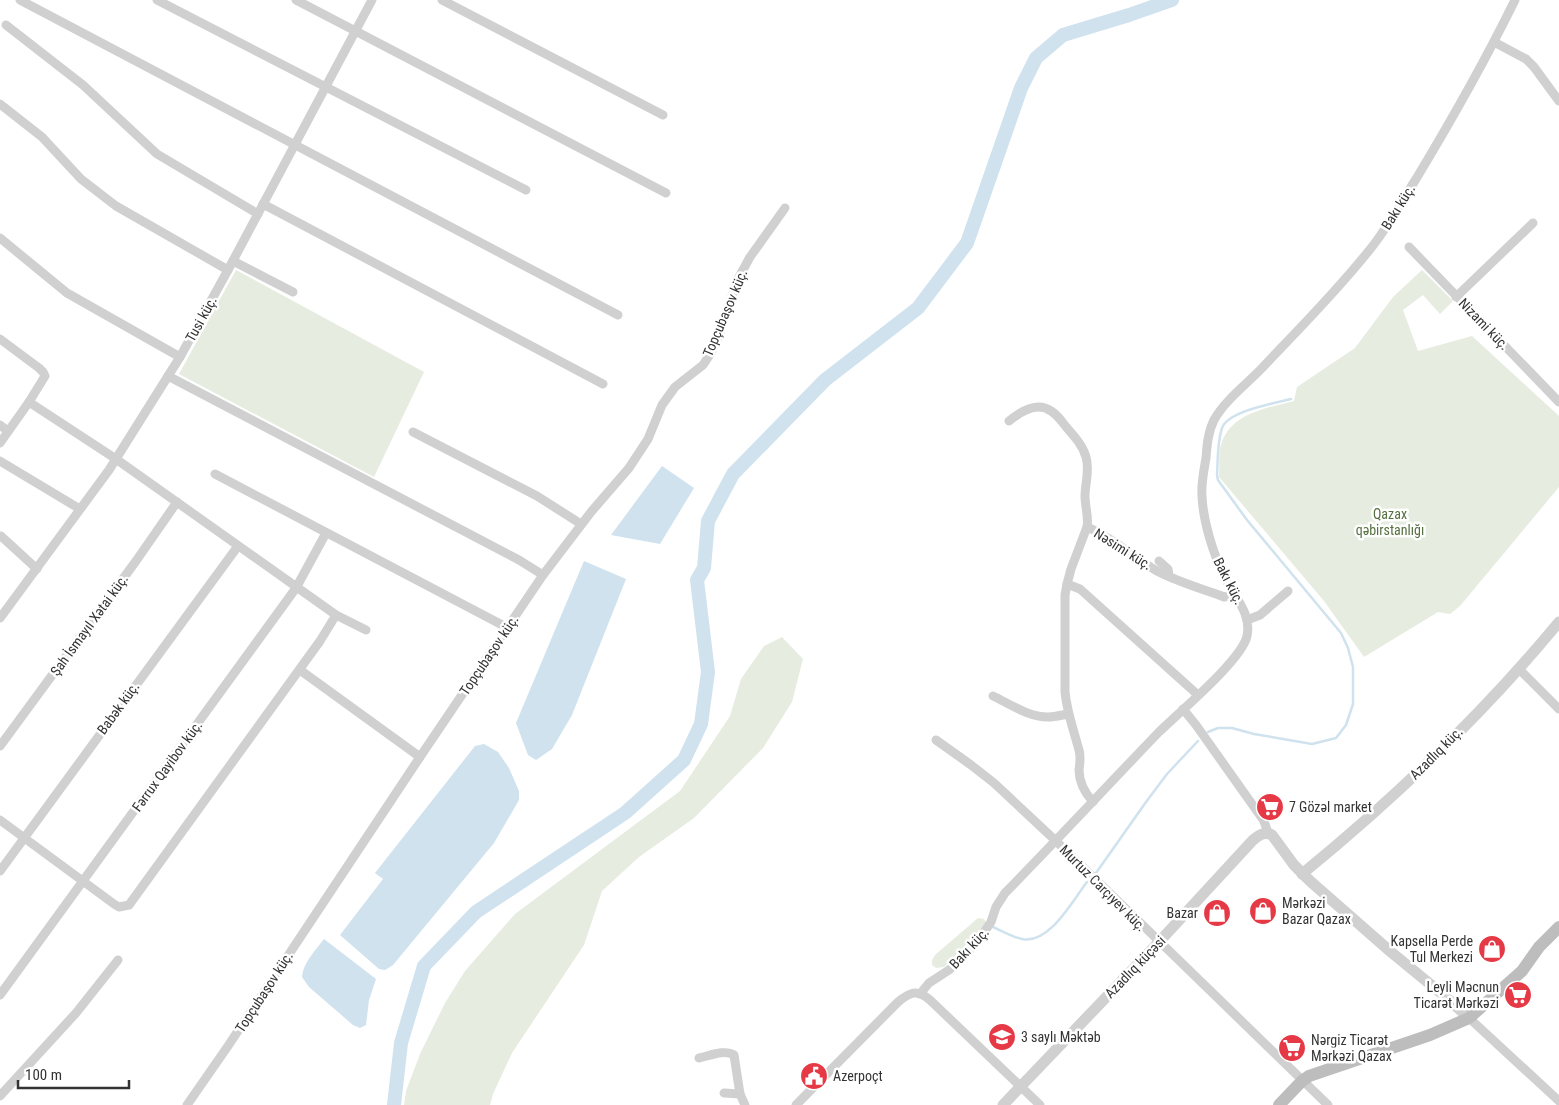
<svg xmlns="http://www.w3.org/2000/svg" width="1559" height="1105" viewBox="0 0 1559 1105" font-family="'Roboto Condensed',sans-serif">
<rect width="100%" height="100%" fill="#fff"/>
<g fill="#e6ecdf">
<polygon points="236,270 424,372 374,477 179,374"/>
<path d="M1422,270L1453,301L1440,314L1423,295L1403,310L1418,351L1472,336L1559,416V487L1460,606L1450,614L1438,612L1364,657L1324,601L1219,477C1220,468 1218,450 1222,442C1232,413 1268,408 1294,401L1297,387L1355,348L1393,297Z"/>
<polygon points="782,637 803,659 792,702 763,748 694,818 639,857 602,891 584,945 512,1053 493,1094 490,1105 404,1105 406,1091 420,1054 445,1003 465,971 515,914 680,791 730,716 741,679 764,646"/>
<polygon points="978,918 984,919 986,922 985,926 944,967 936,968 932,965 932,960 935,955"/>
</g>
<g fill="#cfe2ee">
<polygon points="662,466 694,488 660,544 611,535"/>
<polygon points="584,561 626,579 572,715 552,749 536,760 528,755 516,723"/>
<polygon points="484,744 498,752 509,768 519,791 519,800 494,843 393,965 385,970 379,969 340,935 383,879 375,873 475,746"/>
<path d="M324,939L376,979L369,1000L366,1025L360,1028L353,1025L309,987L302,977C303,963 315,951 324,939Z"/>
</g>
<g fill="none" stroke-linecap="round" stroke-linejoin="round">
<g stroke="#cfe2ee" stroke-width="2.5">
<path d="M1208,732L1218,728H1232L1254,734L1312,744L1336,738L1346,725L1353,704V667L1348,648L1341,633L1247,520L1218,480L1217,475C1218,460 1217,443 1222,428C1228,411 1275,403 1291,399"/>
<polyline points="1096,873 1146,802 1167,774 1198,741"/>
<path d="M993,927C1002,931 1012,937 1022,939C1049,945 1073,900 1087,882"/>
</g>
<polyline stroke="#cfe2ee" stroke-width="14" points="394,1105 401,1043 424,966 476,912 625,813 684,760 701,724 708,672 697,580 704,568 708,521 733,474 825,380 918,308 967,243 1021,88 1036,58 1063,35 1129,15 1172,0"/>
<g stroke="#d0d0d0" stroke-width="9">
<polyline points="20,0 618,315"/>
<polyline points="157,0 526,190"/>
<polyline points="296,0 666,193"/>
<polyline points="442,0 663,115"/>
<polyline points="6,25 83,85 157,154 258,214"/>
<polyline points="1494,42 1526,59 1534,67 1559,101"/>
<polyline points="0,104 42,137 81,179 116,206 228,270"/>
<polyline points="263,204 603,384"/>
<polyline points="0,238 67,293 180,357"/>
<polyline points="1409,247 1559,402"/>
<polyline points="233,261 293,292"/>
<polyline points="1456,297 1533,223"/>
<polyline points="0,339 39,368 43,372 45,376 29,402 0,443"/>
<polyline points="168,376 519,560 543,575"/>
<polyline points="29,402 116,459 336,615 366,630"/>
<path d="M1009,421C1020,412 1037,401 1051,411C1058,415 1062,422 1067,428C1075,437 1083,446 1086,457C1090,470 1085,484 1085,496C1085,507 1089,517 1087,527"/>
<polyline points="0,425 8,431"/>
<polyline points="413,432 537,496 581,524"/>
<polyline points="0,461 80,509"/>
<polyline points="215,474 508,628"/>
<polyline points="1,536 37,569"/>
<polyline points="1159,561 1168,569 1169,576"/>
<path d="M1067,584L1065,595V692C1067,713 1074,731 1079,750C1081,757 1080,763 1079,770C1079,782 1085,793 1093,802"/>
<polyline points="0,618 109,470 180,357 228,270 372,0"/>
<polyline points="1247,620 1260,615 1288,591"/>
<polyline points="1519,669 1559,709"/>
<polyline points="300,670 420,757"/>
<path d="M1198,695L1080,589L1067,584L1071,569L1087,527C1113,538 1133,557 1157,571C1176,581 1199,588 1219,595L1224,597L1235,595"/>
<path d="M993,696C1010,704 1028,717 1048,717C1055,717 1062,715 1068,714"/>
<polyline points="1183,709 1196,725 1264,821 1268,833"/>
<polyline points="936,740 971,765 994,783 1056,841 1328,1105"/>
<polyline points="0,746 136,561 177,502"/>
<polyline points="0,820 114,904 119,907 129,905 320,641 336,615"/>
<polyline points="0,871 238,546"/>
<path d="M920,994L929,983L949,970L976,944L991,922L996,907L1005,893C1057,840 1107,786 1158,733C1178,713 1242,660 1247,636C1252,612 1233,596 1224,576C1213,553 1203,521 1202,496C1201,483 1204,470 1206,458C1207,445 1208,432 1214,420C1225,400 1247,384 1263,367C1298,330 1335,293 1367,253C1386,231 1400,204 1416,179C1451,121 1485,61 1515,0"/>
<polyline points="0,995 296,588 326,533"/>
<polyline points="1469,1018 1559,1101"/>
<path d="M699,1058C709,1056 725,1049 734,1055L740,1094L745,1105"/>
<polyline points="724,1093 740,1094"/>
<polyline points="0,1096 76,1013 118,960"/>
<polyline points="187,1105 228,1046 420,757 543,575 591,512 629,468 648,439 662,405 675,387 703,365 711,353 719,335 738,279 750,257 785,208"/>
<path d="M796,1105L898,1002C910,992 917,989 930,1000L1040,1105"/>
</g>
<g stroke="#d0d0d0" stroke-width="11">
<path d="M1302,874C1395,798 1483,714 1559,622"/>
<path d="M1003,1105L1159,942L1253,840C1259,835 1265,831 1272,835L1294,865L1310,881L1391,952L1447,998L1469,1018"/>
</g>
<polyline stroke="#bdbdbd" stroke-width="12" points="1279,1105 1302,1081 1309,1076 1430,1035 1469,1018 1522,971 1539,947 1559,927"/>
</g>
<defs>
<g id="supermarket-disc" transform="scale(1.4375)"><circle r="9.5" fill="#e63946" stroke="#fff"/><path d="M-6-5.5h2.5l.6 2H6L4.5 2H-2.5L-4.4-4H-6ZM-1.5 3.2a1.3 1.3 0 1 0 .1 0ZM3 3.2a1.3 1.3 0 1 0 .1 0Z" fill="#fff"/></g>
<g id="shop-disc" transform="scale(1.4375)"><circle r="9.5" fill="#e63946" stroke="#fff"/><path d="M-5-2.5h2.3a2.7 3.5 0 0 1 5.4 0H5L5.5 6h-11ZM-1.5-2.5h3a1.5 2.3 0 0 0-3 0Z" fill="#fff"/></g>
<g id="school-disc" transform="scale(1.4375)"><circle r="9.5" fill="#e63946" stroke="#fff"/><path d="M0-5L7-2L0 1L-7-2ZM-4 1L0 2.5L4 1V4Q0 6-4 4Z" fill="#fff"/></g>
<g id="civic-disc" transform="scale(1.4375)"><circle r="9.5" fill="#e63946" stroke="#fff"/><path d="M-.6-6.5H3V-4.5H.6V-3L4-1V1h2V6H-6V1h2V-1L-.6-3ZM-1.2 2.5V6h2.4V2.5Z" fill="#fff"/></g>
</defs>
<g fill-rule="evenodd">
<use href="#supermarket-disc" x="1270" y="807"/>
<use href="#shop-disc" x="1263" y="911"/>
<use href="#shop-disc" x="1217" y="913"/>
<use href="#shop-disc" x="1492" y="949"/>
<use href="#supermarket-disc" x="1518" y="995"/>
<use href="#school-disc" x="1002" y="1037"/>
<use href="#supermarket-disc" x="1292" y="1048"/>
<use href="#civic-disc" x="814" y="1076"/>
</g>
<g text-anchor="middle" stroke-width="5" stroke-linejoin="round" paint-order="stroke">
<g font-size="14" fill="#333" stroke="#fff">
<text transform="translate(1398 207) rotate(-58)" y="5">Bakı küç.</text>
<text transform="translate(725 313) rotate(-67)" y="5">Topçubaşov küç.</text>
<text transform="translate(201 319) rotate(-61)" y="5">Tusi küç.</text>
<text transform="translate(1484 324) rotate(46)" y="5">Nizami küç.</text>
<text transform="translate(1123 549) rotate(32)" y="5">Nəsimi küç.</text>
<text transform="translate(1229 581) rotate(63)" y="5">Bakı küç.</text>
<text transform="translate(89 625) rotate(-54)" y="5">Şah İsmayıl Xətai küç.</text>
<text transform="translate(489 655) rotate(-56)" y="5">Topçubaşov küç.</text>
<text transform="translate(118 708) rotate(-54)" y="5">Babək küç.</text>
<text transform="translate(1436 753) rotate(-45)" y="5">Azadlıq küç.</text>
<text transform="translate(167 766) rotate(-54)" y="5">Fərrux Qayibov küç.</text>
<text transform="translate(1103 888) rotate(45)" y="5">Murtuz Carçıyev küç.</text>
<text transform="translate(969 948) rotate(-47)" y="5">Bakı küç.</text>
<text transform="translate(1135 967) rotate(-46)" y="5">Azadlıq küçəsi</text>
<text transform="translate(264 992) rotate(-57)" y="5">Topçubaşov küç.</text>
</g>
<g font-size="14" fill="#56703f" stroke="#fff">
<text x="1390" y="519">Qazax<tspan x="1390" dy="16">qəbirstanlığı</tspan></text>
</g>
<g font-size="14" fill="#333" stroke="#fff" text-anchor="start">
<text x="1289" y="812">7 Gözəl market</text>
<text x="1282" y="908">Mərkəzi<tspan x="1282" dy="16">Bazar Qazax</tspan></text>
<text x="1198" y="918" text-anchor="end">Bazar</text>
<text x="1473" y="946" text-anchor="end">Kapsella Perde<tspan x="1473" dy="16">Tul Merkezi</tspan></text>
<text x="1499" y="992" text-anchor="end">Leyli Məcnun<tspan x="1499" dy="16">Ticarət Mərkəzi</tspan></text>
<text x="1021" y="1042">3 saylı Məktəb</text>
<text x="1311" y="1045">Nərgiz Ticarət<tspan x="1311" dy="16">Mərkəzi Qazax</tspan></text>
<text x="833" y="1081">Azerpoçt</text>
</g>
</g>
<path d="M18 1080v8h111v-8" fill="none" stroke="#333333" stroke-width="2.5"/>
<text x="25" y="1080" font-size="15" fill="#333333" stroke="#ffffff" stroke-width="4" paint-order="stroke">100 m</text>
</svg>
